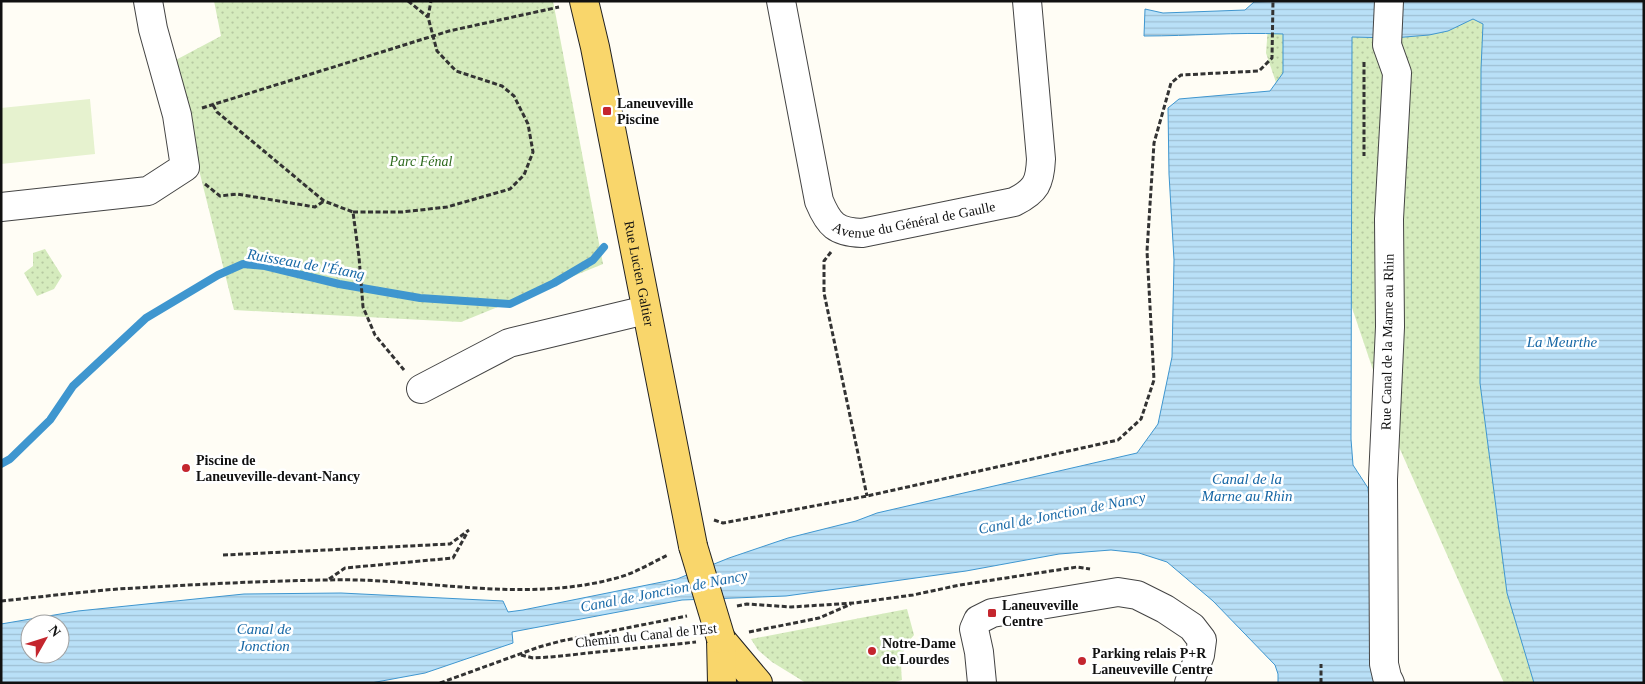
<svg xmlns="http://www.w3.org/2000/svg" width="1645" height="684" viewBox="0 0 1645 684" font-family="Georgia,serif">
<defs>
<pattern id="green-dots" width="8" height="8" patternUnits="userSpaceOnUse" patternTransform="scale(1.25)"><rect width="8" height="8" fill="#d5ebbd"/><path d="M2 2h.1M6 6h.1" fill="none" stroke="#b6c8a1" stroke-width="1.8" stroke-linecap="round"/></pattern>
<pattern id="water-rules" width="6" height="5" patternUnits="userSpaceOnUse" patternTransform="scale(1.25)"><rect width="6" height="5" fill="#b9e0f7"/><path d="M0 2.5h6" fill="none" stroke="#9ebfd3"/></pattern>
</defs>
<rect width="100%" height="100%" fill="#fffdf5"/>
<g fill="url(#green-dots)">
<polygon points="214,1 553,1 603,264 461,322 234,310 172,62 221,36"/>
<polygon points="1270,1 1644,1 1644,683 1504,683 1399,447 1266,53"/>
<polygon points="45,249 62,276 54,289 37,296 24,273 33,266 33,253"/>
<path d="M907,609L914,635C901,649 900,662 902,680L891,683H806L772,662L758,650L751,639Z"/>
</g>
<polygon fill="#e6f2cf" points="90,99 95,154 1,164 1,108"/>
<path fill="url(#water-rules)" stroke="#3f96cf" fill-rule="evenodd" d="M1283,1H1644V683H1534L1507,593L1480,383L1481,69L1483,24L1473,19L1448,31L1429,35L1393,38L1352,37L1351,439L1353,465L1368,488L1370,513L1374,683H1278V674L1275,665L1213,601L1167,562L1139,553L1111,550L1059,554L966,571L786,596L682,600L512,632L513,643L425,673L371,683H1V624L78,611L244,594L341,593L503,601L508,612L523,610L677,579L729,558L788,538L856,521L877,513L1137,453L1158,424L1172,357L1174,260L1169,174L1168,108L1179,99L1270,91L1283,73V34C1236,32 1190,36 1144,36L1145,9L1163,13L1245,10L1254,2ZM30,624H60V654H30Z"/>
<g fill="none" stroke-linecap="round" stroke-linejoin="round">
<polyline stroke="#3f96cf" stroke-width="8" points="1,464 10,459 50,420 73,386 146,318 218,275 243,264 265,266 339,284 420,298 510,304 554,283 593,260 604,247"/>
<g stroke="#444" stroke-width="30">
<g id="minor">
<path id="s1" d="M781,1L819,201C829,225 836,232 862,233L1014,202C1036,191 1040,183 1041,159L1027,1"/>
<polyline points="1389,1 1387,45 1397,73 1389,219 1390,327 1383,479 1384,664 1387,677 1390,683"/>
<polyline points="1,207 148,191 185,167 177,115 153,29 148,1"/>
<polyline points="421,389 509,343 646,310"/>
<polyline points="982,683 979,652 974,629 978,620 992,613 1118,592 1137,595 1165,609 1192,627 1202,640 1200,655 1189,683"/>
</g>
</g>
<g stroke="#222" stroke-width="30">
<g id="major">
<path id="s2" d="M584,1L595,47L693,546"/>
<polyline points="721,639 758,683"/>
<polyline points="721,639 722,683"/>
</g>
</g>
<g stroke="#333" stroke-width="3" stroke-dasharray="5 2.5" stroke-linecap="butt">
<polyline points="408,1 428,17"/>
<polyline points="1364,62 1364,156"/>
<polyline points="213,105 217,112 324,201 353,212 359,257 363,307 375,335 404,370"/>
<polyline points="202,108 449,31 559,7"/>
<polyline points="205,184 220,196 237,194 315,207 324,201"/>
<polyline points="353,212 402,212 447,207 510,189 524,175 533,152 528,124 514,96 502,86 456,71 437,51 428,17 431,1"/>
<polyline points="831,252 824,261 824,293 867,496"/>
<polyline points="714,520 723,523 867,496 1118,440 1141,419 1154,380 1147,251 1154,143 1171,83 1181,75 1259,71 1272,58 1273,1"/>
<polyline points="223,555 450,544 469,530"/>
<polyline points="329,579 345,568 453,558 467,533"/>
<path d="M1,601C40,597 79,592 118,589C187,585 257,581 326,580C424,577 524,605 620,577C637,572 653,562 668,555"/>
<polyline points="737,606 747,604 791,607 854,603 913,595 960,585 1077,567 1090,569"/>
<polyline points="749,632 819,618 851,604"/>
<polyline points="521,655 533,658 550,657 696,642"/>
<polyline points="440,683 539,647 561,641 687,616"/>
<polyline points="1321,683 1321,664"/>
</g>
<use href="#minor" stroke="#fff" stroke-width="28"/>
<use href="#major" stroke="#f9d66b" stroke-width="28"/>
<g stroke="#222" stroke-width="30" stroke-linecap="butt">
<polyline id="major-bridge" points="693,546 721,639"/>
</g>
<use href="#major-bridge" stroke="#f9d66b" stroke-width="28"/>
</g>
<g fill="#c4262e" stroke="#fff" stroke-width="2">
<rect x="602" y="106" width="10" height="10" rx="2.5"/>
<circle cx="186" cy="468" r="5"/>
<rect x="987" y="608" width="10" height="10" rx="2.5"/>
<circle cx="872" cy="651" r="5"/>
<circle cx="1082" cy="661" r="5"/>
</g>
<g text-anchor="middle" stroke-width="5" stroke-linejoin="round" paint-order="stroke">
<g font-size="14" font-weight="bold" fill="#111" stroke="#fff" text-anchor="start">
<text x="617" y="108">Laneuveville<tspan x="617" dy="16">Piscine</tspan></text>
<text x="196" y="465">Piscine de<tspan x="196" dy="16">Laneuveville-devant-Nancy</tspan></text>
<text x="1002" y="610">Laneuveville<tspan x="1002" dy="16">Centre</tspan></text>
<text x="882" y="648">Notre-Dame<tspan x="882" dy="16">de Lourdes</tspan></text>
<text x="1092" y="658">Parking relais P+R<tspan x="1092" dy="16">Laneuveville Centre</tspan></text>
</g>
<g font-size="14" font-style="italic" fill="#2f6b1f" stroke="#fff">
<text x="421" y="166">Parc Fénal</text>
</g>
<g font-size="14" fill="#111" stroke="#fff">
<text dy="5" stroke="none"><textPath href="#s1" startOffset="315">Avenue du Général de Gaulle</textPath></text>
<text dy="5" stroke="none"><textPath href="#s2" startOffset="278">Rue Lucien Galtier</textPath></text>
<text transform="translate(1387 342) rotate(-89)" y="5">Rue Canal de la Marne au Rhin</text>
<text transform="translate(646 635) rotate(-6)" y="5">Chemin du Canal de l'Est</text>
</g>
<g font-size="15" font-style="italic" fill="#1768a6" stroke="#fff">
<text transform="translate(306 264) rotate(10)" y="5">Ruisseau de l'Étang</text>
<text x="1562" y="347">La Meurthe</text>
<text x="1247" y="484">Canal de la<tspan x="1247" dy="17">Marne au Rhin</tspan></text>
<text transform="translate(1062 513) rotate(-11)" y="5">Canal de Jonction de Nancy</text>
<text transform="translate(664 591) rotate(-11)" y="5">Canal de Jonction de Nancy</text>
<text x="264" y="634">Canal de<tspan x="264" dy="17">Jonction</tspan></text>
</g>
</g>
<rect width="1645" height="684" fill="none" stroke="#111111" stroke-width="5"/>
<g transform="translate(45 639) rotate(51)"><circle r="24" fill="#ffffff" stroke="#a0a0a0"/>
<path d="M0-4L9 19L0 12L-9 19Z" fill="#c4262e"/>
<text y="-8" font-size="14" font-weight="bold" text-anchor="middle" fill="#111111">N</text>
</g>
</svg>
